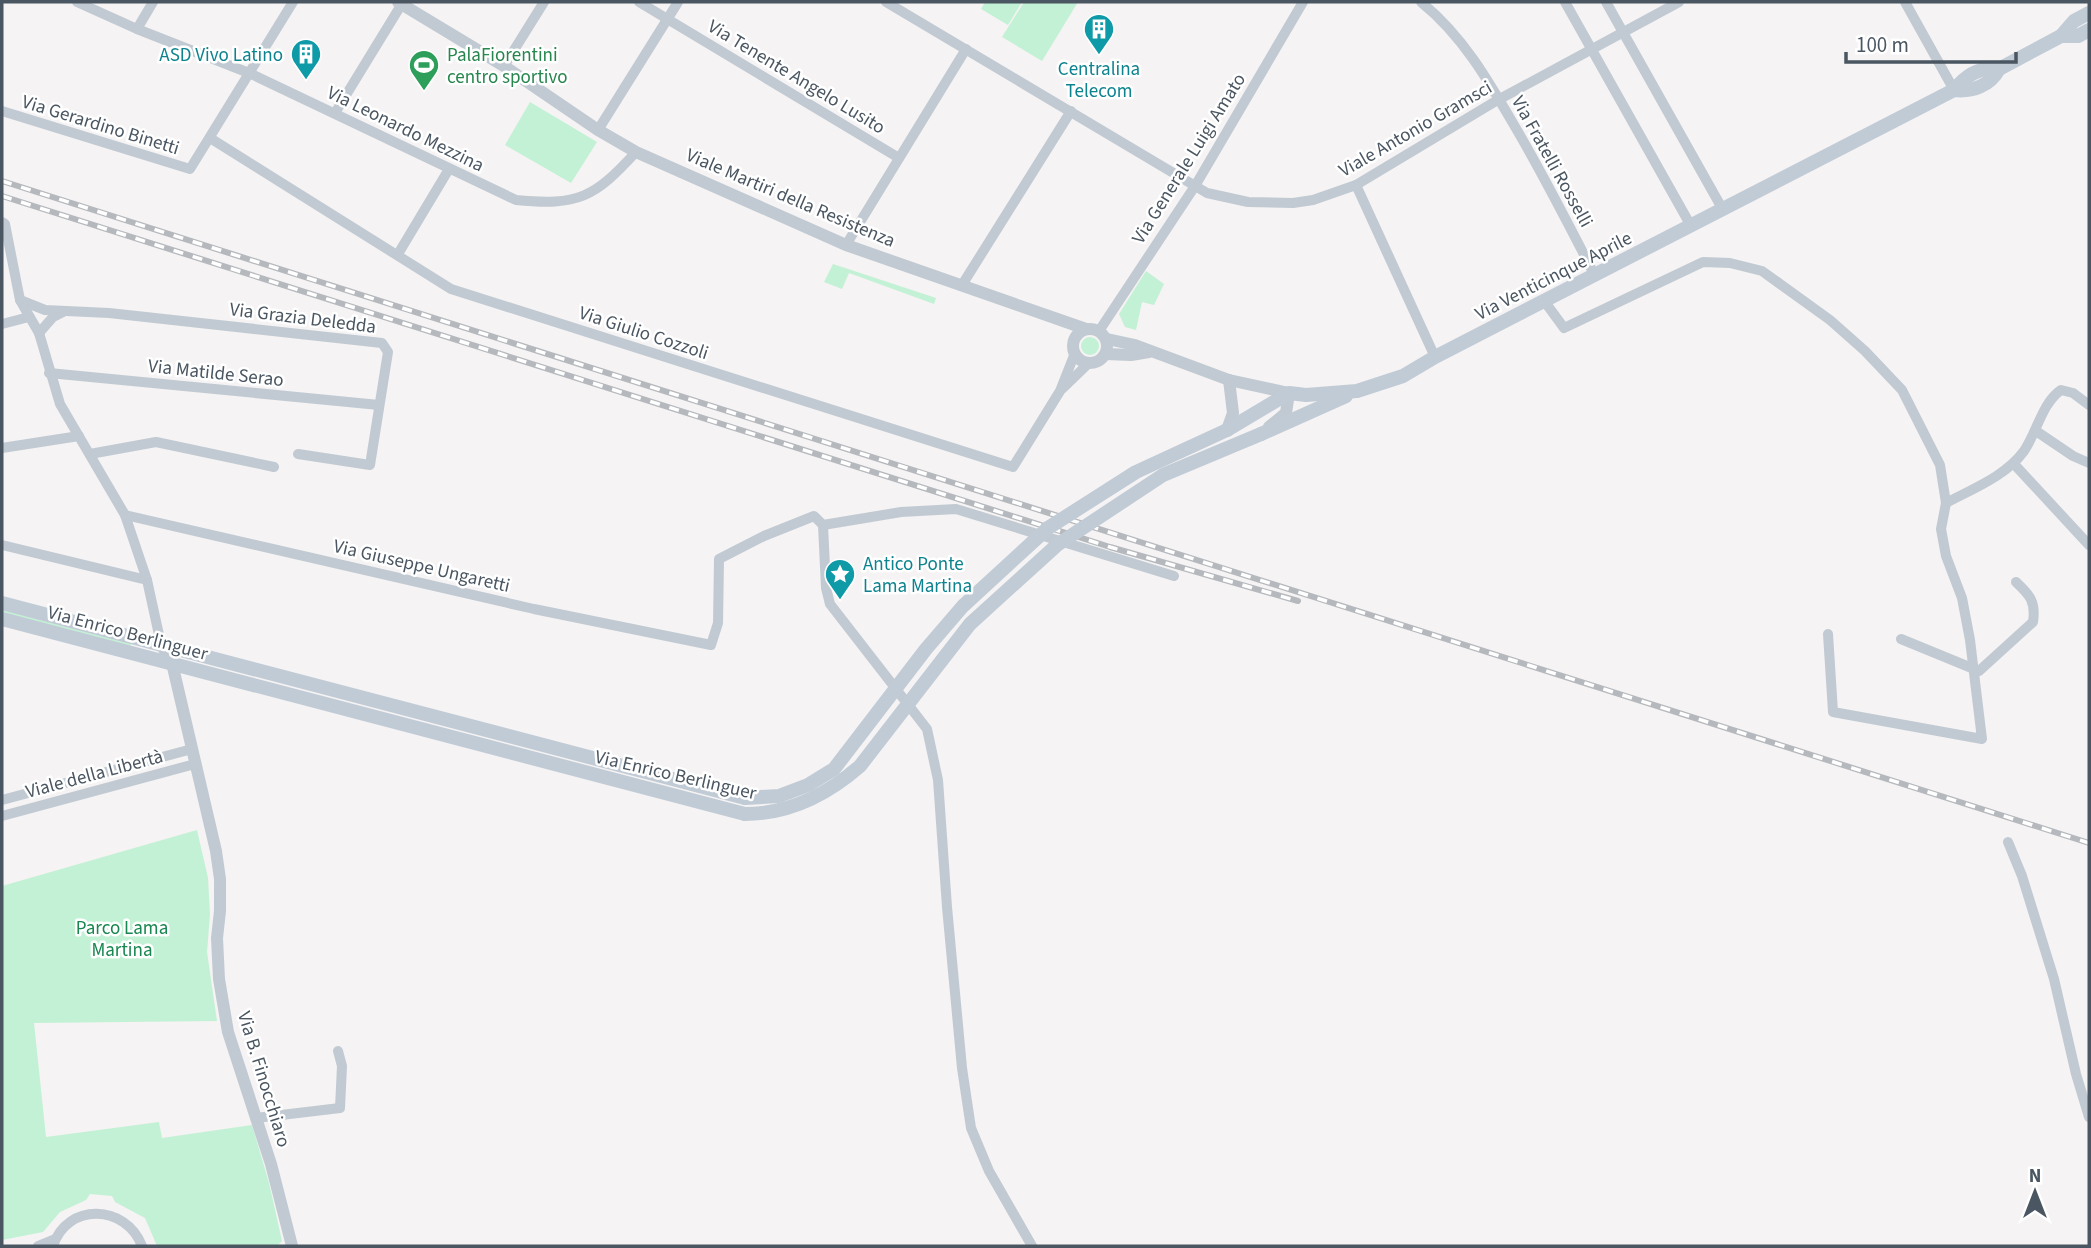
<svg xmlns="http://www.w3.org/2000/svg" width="2091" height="1248" viewBox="0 0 2091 1248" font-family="'Source Sans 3',sans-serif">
<rect width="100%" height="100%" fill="#f5f3f3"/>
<g fill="#c3f1d5">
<polygon points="985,2 1022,2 1008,25 981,9"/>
<polygon points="1024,2 1078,2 1042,61 1002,37"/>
<polygon points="530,102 597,142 571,183 505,145"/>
<polygon points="833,264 936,298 934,304 849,273 842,289 824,282"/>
<polygon points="1146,271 1164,284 1154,305 1142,302 1136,330 1125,327 1119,314"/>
<circle cx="1090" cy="346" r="9"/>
<polygon points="2,610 131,644 130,647 2,613"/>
<polygon points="197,830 208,878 210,914 207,952 217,1021 34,1023 46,1137 159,1122 162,1138 252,1125 269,1183 282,1241 277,1246 157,1246 145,1218 115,1202 112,1196 90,1194 86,1200 60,1212 43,1232 2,1240 2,886"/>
</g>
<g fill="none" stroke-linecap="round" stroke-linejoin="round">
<g stroke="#c1cad2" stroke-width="10">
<path d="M77,2L137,29L249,73L516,200C578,206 594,198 636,152"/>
<polyline points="639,2 899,158"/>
<polyline points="886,2 1207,193 1248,202 1293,203 1313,200 1356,185 1496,101 1679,2"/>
<path d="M1421,2C1462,35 1488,80 1514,125C1543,174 1569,225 1595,276"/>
<polyline points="1565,2 1691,226"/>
<polyline points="1606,2 1723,210"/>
<polyline points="1905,2 1954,90"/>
<polyline points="137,29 153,2"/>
<polyline points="504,66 544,2"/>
<polyline points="2,111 190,169 293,2"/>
<polyline points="335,113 403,2"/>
<polyline points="598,130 678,2"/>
<polyline points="210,138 451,289 1013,467 1060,391 1075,353"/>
<polyline points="1356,185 1435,357"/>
<polyline points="2,222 5,224 20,300 39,333 60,404 125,515 147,580 161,644"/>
<polyline points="846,245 966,49"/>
<polyline points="398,254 449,169"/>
<polyline points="962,285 1071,111"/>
<polyline points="20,300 45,310 109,313 382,343 388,352 370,465 298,454"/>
<polyline points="1545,302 1564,328 1703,262 1730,263 1762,271 1830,320 1865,351 1902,390 1940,465 1946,503 1941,529 1946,556 1962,598 1970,640 1982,739 1833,712 1828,634"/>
<polyline points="2,324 29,317"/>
<polyline points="1099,331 1195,186 1303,2"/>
<polyline points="39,333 53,317 63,312"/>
<polyline points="49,373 379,405"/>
<polyline points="1062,389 1090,362"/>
<polyline points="2036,431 2073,456 2089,463"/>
<polyline points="2,448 79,436"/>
<polyline points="90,454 156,442 274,467"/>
<polyline points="2014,464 2089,545"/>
<path d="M1946,503C1972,489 2006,476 2024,451C2037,432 2042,403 2061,390L2073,393L2089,405"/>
<polyline points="125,515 534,609 711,645 718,623 719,559 764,536 814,516 823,525 826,588 830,604 927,729 938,780 947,907 962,1068 971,1128 989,1171 1032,1246"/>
<polyline points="823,525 901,512 956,509 1174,576"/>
<polyline points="2,545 147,580"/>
<path d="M1901,639L1979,671L2033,622C2036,602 2030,595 2016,582"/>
<polyline points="2,800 192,749"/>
<polyline points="2,816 195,764"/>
<polyline points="2008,842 2022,876 2054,979 2076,1074 2089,1117"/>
<polyline points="256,1118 340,1108 342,1066 338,1051"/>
<polyline points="38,1246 55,1239"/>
<path d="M53,1246C67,1202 126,1204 142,1246"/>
</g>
<g stroke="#c1cad2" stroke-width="12">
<polyline points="398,2 504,66 598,130 636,152 846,245 1086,329"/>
<circle cx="1090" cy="346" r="17"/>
<polyline points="1107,339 1135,345 1229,380 1289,393 1286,413 1269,427"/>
<polyline points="1106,354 1131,355 1149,352"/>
<polyline points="1227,430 1233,413 1229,380"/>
<polyline points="161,644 172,663 216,851 220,879 220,911 217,938 219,979 228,1032 271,1164 292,1246"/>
</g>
<g stroke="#c1cbd6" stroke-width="14">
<polyline points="2061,36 2078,36 2089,30"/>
<path d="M1954,90C1972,92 1990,86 1999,69L2061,36L2074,21L2089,13"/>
<path d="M1227,430L1289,393L1306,395L1357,391L1403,376L1435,357L1954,90C1966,75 1981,66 1999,69"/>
<polyline points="1261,434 1346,396"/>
<polyline points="2,603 745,798"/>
<polyline points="2,619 745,814"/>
</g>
<g stroke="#b5b8bd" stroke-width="6">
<g id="rail">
<polyline points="2,181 2089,843"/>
<polyline points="2,196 1110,547 1298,601"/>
</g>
</g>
<use href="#rail" stroke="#fff" stroke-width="3.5" stroke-dasharray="10" stroke-linecap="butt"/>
<g stroke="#c1cbd6" stroke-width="14">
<polyline points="745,798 779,796 808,785 834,769 926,649 963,606 1048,528 1136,472 1227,430"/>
<path d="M745,814C789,814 828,794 860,766L970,624L1057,545L1163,475L1261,434"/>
</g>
</g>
<defs>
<g id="building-pin" transform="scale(1.575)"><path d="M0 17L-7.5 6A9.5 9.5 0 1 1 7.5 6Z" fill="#0f9aa8" stroke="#fff"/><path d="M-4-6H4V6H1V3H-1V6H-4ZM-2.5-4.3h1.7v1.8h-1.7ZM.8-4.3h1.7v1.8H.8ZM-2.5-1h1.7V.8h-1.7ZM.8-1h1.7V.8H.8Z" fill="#fff"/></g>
<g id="stadium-pin" transform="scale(1.575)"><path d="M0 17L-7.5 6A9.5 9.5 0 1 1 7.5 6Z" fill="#2e9e5b" stroke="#fff"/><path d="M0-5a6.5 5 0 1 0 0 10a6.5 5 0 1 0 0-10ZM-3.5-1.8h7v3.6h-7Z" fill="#fff"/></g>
<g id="sight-pin" transform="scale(1.575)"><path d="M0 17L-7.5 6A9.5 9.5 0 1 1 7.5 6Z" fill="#0f9aa8" stroke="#fff"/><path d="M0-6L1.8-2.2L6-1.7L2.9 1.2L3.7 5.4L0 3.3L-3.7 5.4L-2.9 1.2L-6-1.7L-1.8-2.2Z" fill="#fff"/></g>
</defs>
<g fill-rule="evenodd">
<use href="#building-pin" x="1099" y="29"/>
<use href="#building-pin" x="306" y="54"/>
<use href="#stadium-pin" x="424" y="65"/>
<use href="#sight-pin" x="840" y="574"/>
</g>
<g text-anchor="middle" stroke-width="5" stroke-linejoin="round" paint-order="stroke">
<g font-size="19" fill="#0d838f" stroke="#fff" text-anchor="end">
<text x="283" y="61">ASD Vivo Latino</text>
<text x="1099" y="75" text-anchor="middle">Centralina<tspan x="1099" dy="22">Telecom</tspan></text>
<text x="863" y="570" text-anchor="start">Antico Ponte<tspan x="863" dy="22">Lama Martina</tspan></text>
</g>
<g font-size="19" fill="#27864d" stroke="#fff" text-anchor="start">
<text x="447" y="61">PalaFiorentini<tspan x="447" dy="22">centro sportivo</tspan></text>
</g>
<g font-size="19" fill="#4a5661" stroke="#fff">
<text transform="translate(797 76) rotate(31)" y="7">Via Tenente Angelo Lusito</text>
<text transform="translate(101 124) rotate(17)" y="7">Via Gerardino Binetti</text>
<text transform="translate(406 128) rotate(26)" y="7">Via Leonardo Mezzina</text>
<text transform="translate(1415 128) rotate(-30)" y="7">Viale Antonio Gramsci</text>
<text transform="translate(1188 158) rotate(-58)" y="7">Via Generale Luigi Amato</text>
<text transform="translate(1553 161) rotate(61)" y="7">Via Fratelli Rosselli</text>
<text transform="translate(791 197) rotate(23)" y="7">Viale Martiri della Resistenza</text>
<text transform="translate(1553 275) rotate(-27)" y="7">Via Venticinque Aprile</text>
<text transform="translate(303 317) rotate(7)" y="7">Via Grazia Deledda</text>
<text transform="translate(644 332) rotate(18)" y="7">Via Giulio Cozzoli</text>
<text transform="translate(216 372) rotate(6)" y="7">Via Matilde Serao</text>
<text transform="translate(422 565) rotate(13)" y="7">Via Giuseppe Ungaretti</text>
<text transform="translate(128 632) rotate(15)" y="7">Via Enrico Berlinguer</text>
<text transform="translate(94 773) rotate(-15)" y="7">Viale della Libertà</text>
<text transform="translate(676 774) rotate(13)" y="7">Via Enrico Berlinguer</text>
<text transform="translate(265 1079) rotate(73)" y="7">Via B. Finocchiaro</text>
</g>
<g font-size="19" fill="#17864f" stroke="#fff">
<text x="122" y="934">Parco Lama<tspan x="122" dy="22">Martina</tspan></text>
</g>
</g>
<rect width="2091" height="1248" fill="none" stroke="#4a5661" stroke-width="7"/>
<g transform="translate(2035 1192)" stroke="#ffffff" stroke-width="5" paint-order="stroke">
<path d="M0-5L12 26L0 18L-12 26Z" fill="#4a5661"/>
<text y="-10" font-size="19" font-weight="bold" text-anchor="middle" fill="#4a5661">N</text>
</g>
<path d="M1846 52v10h170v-10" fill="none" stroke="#4a5661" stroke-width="3.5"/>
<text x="1856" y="52" font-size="21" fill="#4a5661" stroke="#ffffff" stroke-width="5" paint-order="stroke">100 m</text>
</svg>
